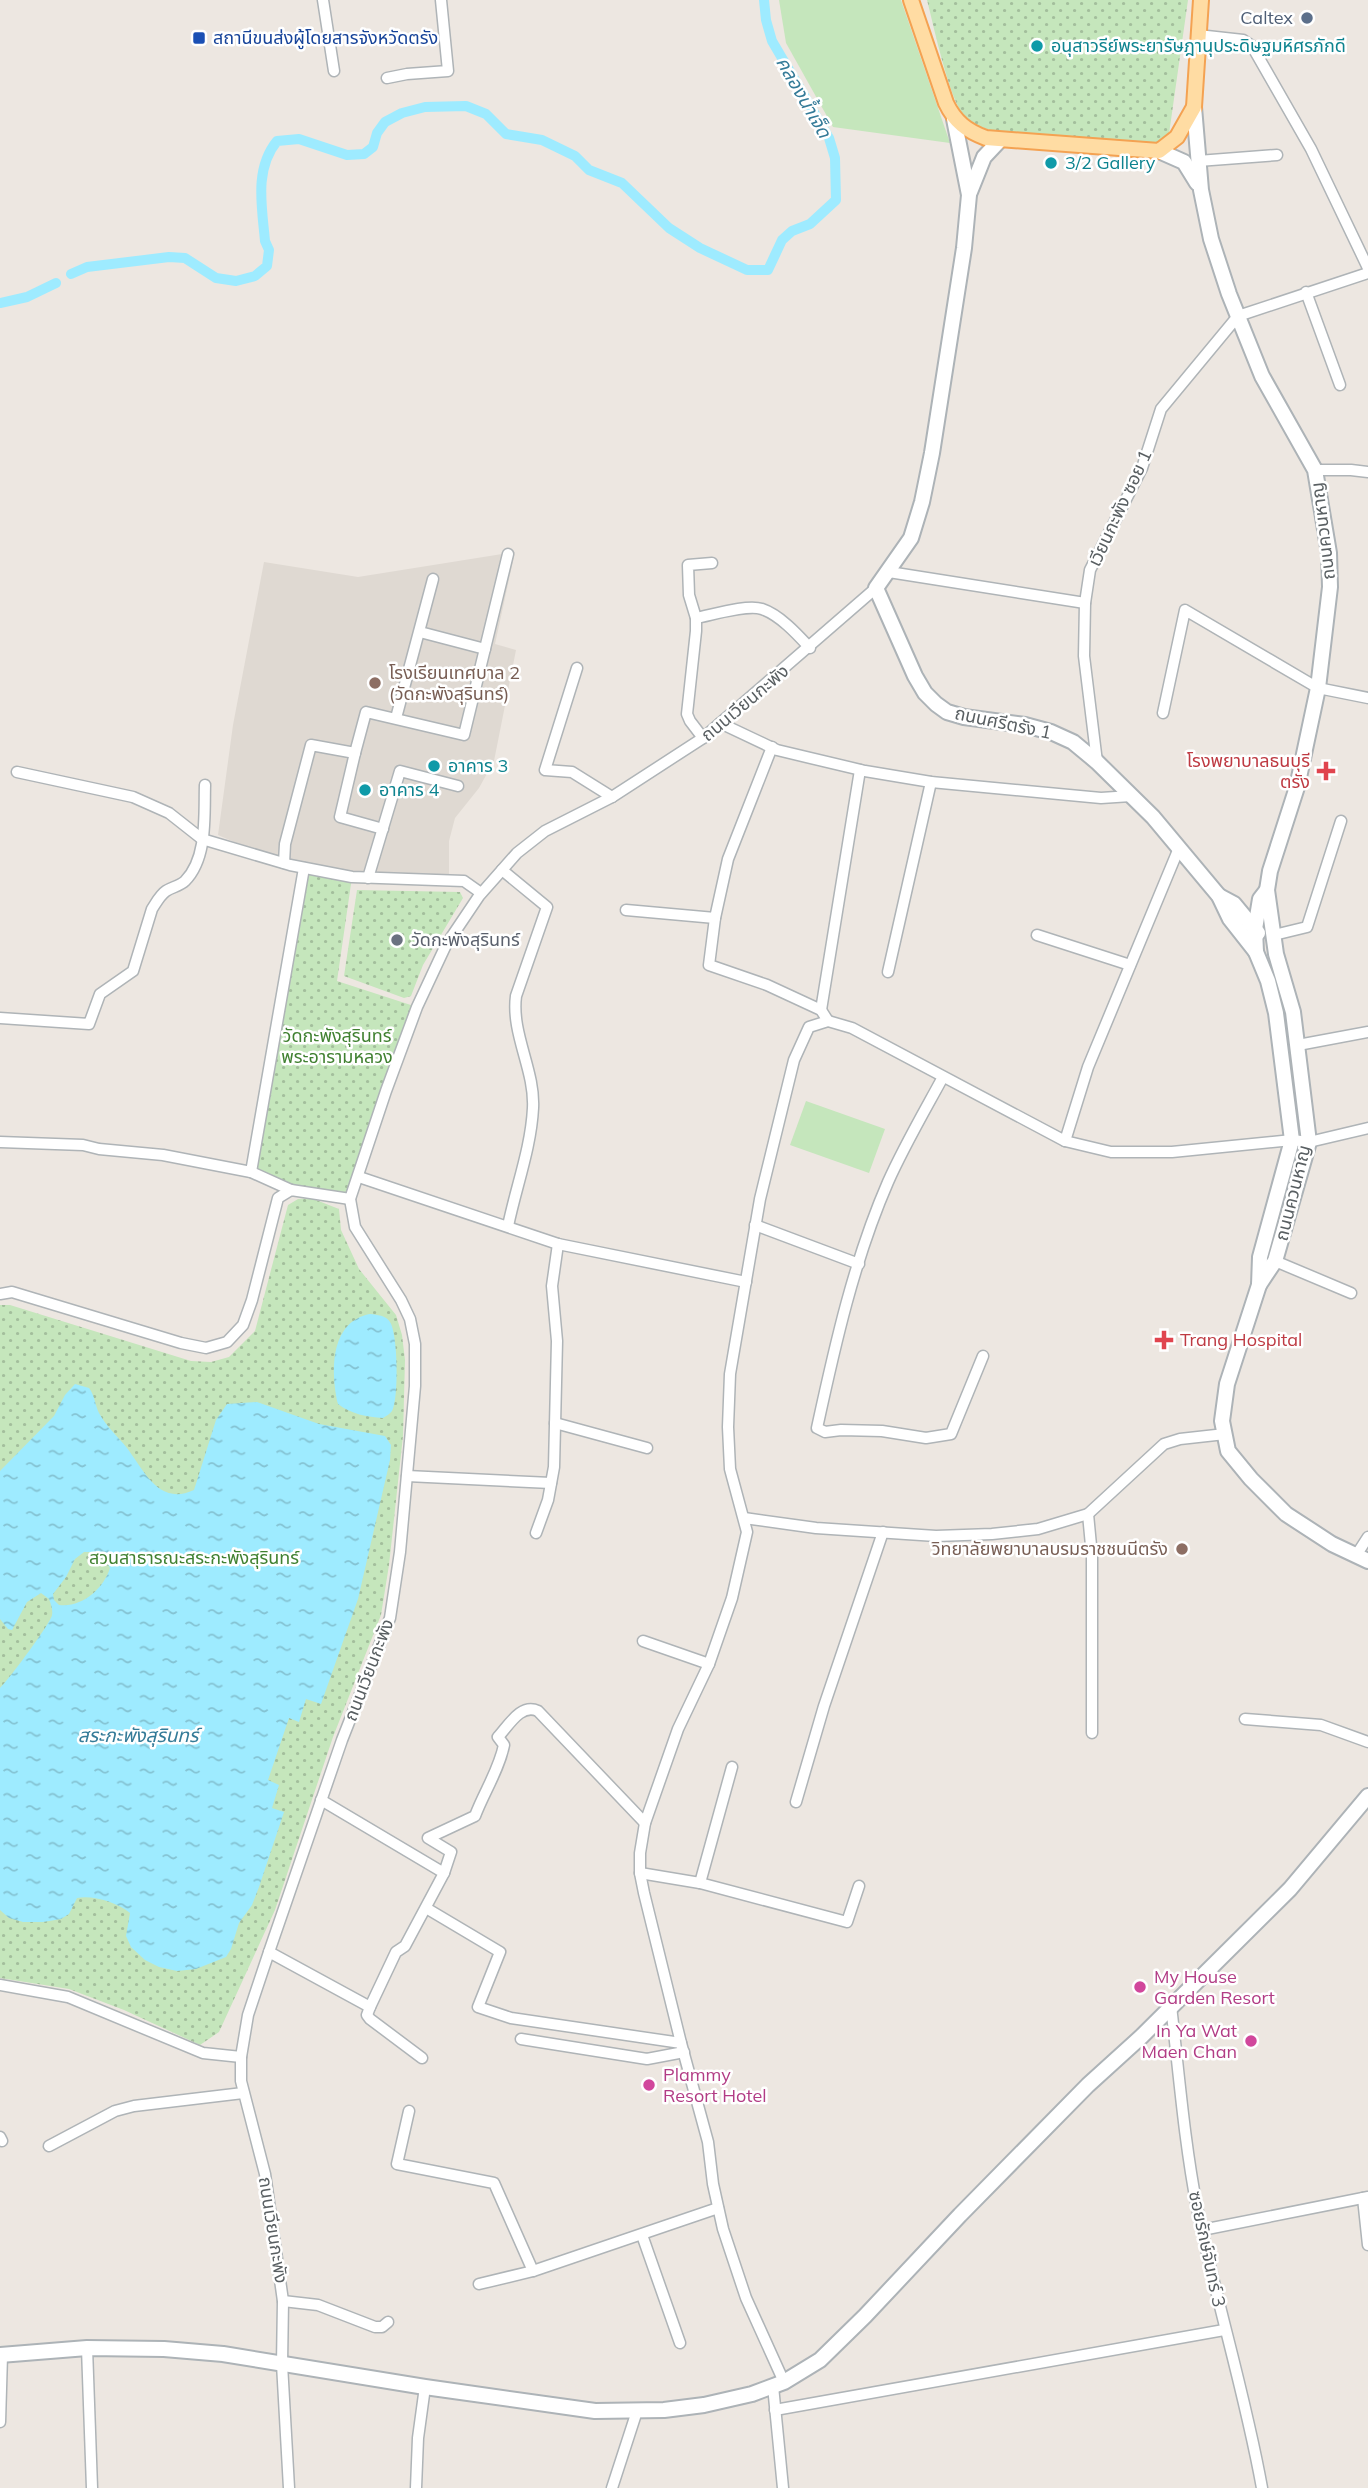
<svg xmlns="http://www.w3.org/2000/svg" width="1368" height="2488" viewBox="0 0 1368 2488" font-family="Mulish,'Noto Sans Thai',sans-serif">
<defs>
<pattern id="park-dots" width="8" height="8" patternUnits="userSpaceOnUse" patternTransform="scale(1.75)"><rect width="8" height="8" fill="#c5e6bc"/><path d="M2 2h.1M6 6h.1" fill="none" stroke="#a3be9c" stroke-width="1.8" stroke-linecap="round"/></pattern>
<pattern id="water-ripples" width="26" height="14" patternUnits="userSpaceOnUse" patternTransform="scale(1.75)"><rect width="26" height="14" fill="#9eebff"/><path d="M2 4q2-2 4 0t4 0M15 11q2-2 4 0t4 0" fill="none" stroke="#84c2d2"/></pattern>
</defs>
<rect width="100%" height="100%" fill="#ede7e1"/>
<polygon fill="#dfd9d2" points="515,552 495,644 516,650 494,761 479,788 455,818 449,841 449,875 352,874 281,858 248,848 218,835 233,725 264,562 358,577"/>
<g fill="#c5e6bc">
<polygon points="779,0 901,0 950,143 833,127 786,43"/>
<polygon points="806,1101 885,1129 869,1173 790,1145"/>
</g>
<g fill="url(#park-dots)">
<path d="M927,0H1188L1169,134L1156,146C1121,143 985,141 965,118C949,99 934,27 927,0Z"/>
<polygon points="304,868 352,877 337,981 417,1007 350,1199 291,1190 251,1172"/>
<polygon points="357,890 460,892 463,898 423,965 411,996 404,998 344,976"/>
<polygon points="311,1198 339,1209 341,1230 359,1269 396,1315 402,1335 405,1360 403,1436 389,1565 381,1615 333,1737 275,1910 219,2032 200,2045 124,2010 69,1989 0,1978 0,1305 10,1305 191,1361 211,1362 229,1357 255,1331 288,1205 298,1199"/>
</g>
<g fill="url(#water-ripples)" fill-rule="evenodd">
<path d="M370,1314C377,1315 386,1315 390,1322C398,1334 399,1399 392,1411C390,1414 386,1416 383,1418C367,1417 351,1414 338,1404C331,1373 329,1322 370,1314Z"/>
<path d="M75,1384L89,1388C95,1396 95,1405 99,1413C106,1426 118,1437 127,1448C145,1472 159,1506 194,1490L216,1420L227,1404L257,1402L319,1424L385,1436L391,1445L390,1460L358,1599L321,1704L306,1699L299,1722L289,1718L268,1780L279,1785L272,1808L284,1812L259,1887L252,1905L239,1923L231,1949L226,1957L196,1969L177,1971L159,1967L145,1960L131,1947L126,1936L130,1913C116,1902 93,1895 77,1898L69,1914L61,1919L43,1922H23L9,1918L0,1910V1688C7,1682 51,1623 52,1615C53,1610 51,1604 49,1599L41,1593L27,1602L12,1630L8,1629L0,1619V1471L54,1416L65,1395ZM84,1552C98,1552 104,1555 110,1568C104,1588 82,1608 59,1605L54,1600L53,1594L66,1577L75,1559Z"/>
</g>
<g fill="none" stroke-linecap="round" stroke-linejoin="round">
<g stroke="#9eebff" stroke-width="10">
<path d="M71,274L87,267L169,257L185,258L216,278L236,281L255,276L267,266L269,250L265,241C262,207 254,169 277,141L299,139L347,155L364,154L373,147L377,133L385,122L402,113L425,107L466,106L486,114L506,134L542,140L575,156L589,170L622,183L669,228L700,248L747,270H768L782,240L792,231L810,224L836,200L835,158L829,138L772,41L766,20L764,0"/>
<polyline points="0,303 27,297 56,283"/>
</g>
<g stroke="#afb4b7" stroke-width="13">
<g id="street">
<polyline points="323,0 334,71"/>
<polyline points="1198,35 1243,40 1252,46 1311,149 1368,268"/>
<polyline points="387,78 407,74 448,71 441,0"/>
<polyline points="1198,161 1277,155"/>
<polyline points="1306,292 1340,385"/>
<polyline points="1315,470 1351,470 1368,472"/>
<polyline points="889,572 1085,603"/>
<path d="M696,618C712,615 747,604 762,609C780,615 798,635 810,648"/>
<polyline points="420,632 485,649"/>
<polyline points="577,668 545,770 572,772 612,797"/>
<polyline points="1163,713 1185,610 1318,688 1368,698"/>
<polyline points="396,718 433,579"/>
<polyline points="720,723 777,750 865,771 931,782 1101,798 1131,796"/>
<polyline points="703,738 690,721 687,714 696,631 696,618 689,595 688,565 712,563"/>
<polyline points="772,747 728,859 715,918 709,965 767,985 821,1010 828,1021"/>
<polyline points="355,753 340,817 383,829"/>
<polyline points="1097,762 1084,656 1085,603 1090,570 1142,468 1161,409 1238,316 1368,273"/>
<polyline points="17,772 133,797 169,813 202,839 290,865 352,877 464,881 481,893"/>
<polyline points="284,863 285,844 311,745 355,753 366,712 464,735 508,554"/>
<path d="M502,870L547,907L516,996C511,1034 535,1070 533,1108C531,1148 516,1187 508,1226"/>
<polyline points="368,878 400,771 458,786"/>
<polyline points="626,910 715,918"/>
<polyline points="1037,935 1130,965"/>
<polyline points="1274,935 1307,927 1341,821"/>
<polyline points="888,972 931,782"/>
<polyline points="821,1010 860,770"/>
<path d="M0,1018L89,1024L100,994L133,971L152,909C156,903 160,895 166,891C172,887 180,886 185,881C208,858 204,814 205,785"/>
<polyline points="1298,1045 1368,1032"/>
<path d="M943,1077C924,1112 904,1146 888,1182C854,1260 835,1345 817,1428L825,1432L841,1430L882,1431L926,1438L951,1434L983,1356"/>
<polyline points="1065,1141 1088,1067 1179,848"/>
<polyline points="0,1142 83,1145 99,1149 163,1155 251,1172 291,1190"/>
<polyline points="251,1172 304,868"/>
<polyline points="359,1177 558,1244 746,1282"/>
<polyline points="755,1225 859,1264"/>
<polyline points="1275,1261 1351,1293"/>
<polyline points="0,1294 12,1292 181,1343 206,1348 227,1342 243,1325 252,1300 278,1198 291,1190 350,1199"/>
<polyline points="555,1423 647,1448"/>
<polyline points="407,1476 551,1483"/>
<polyline points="1088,1514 1092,1556 1092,1733"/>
<polyline points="744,1518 816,1528 936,1536 992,1534 1038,1529 1088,1514 1164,1444 1180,1439 1225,1434"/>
<polyline points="536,1533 548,1500 554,1467 557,1341 552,1286 558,1244"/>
<polyline points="1357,1554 1368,1537"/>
<polyline points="643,1641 709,1664"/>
<polyline points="1245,1719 1321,1725 1368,1742"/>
<polyline points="796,1802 824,1706 883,1532"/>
<path d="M444,1873L451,1852L428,1838L475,1816C484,1792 499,1770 504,1745L498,1737C509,1725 521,1703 538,1711L645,1823"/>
<polyline points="640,1873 700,1883 847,1922 859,1886"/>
<polyline points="700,1883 732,1767"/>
<polyline points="426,1908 500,1952 478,2007 511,2018 681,2043"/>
<polyline points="269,1952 370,2007 396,1952 405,1946 444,1873 321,1800"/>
<polyline points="0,1985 68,1997 203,2053 241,2057"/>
<path d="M1171,2006C1179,2073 1184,2140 1197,2207C1216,2301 1245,2393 1262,2488"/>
<polyline points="370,2007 367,2015 370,2019 422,2058"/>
<polyline points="521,2039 647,2059 684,2052"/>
<polyline points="409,2111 397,2164 494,2183 533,2271"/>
<polyline points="0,2137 2,2141"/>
<polyline points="49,2146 115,2111 134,2106 243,2093"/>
<polyline points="1363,2198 1368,2245"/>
<polyline points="1202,2230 1368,2197"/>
<polyline points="642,2235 680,2343"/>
<polyline points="479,2284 533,2271 718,2208"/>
<polyline points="283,2301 318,2305 375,2327 382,2327 388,2322"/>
<polyline points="87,2348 92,2488"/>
<polyline points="784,2382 746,2298 723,2229 713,2184 708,2142 681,2043 644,1893 640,1873 640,1853 645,1823 678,1729 709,1664 732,1598 747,1532 730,1469 728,1427 730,1374 760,1199 794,1060 809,1027 828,1021 852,1028 1065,1141 1111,1152 1172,1152 1292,1140 1309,1142 1368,1128"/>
<polyline points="773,2386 783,2488"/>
<polyline points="775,2410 1224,2330"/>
<polyline points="0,2422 2,2355"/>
<polyline points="289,2488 282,2364 283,2301 265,2174 241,2081 241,2057 248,2015 269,1952 342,1740 390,1618 400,1552 415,1386 415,1344 410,1319 401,1300 355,1227 350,1199 386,1091 417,1007 446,945 479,896 517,853 545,831 612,797 703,738 876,588"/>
<polyline points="416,2488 418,2438 425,2387"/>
<polyline points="612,2488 637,2411"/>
</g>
</g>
<g stroke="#adb3b7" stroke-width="18">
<g id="secondary">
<polyline points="1194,107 1201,190 1211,239 1229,294 1262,376 1315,470 1329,553 1330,587 1318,688 1297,787 1270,871 1267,890 1276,954 1293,1012 1309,1142 1275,1261 1259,1285"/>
<polyline points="954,119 969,195 964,248 932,453 922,502 911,538 876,588 915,676 925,693 936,704 947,712 964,717 1025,725 1051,732 1073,742 1097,762 1153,817 1219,896 1230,919 1256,952"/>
<polyline points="1159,151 1184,162 1197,183"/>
<polyline points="970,192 984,157 1000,140"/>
<polyline points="1267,890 1260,899 1255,929 1256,952 1268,981 1276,1013 1292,1140 1260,1257 1259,1285 1227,1384 1222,1421 1228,1451 1251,1479 1286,1514 1332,1544 1368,1561"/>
<polyline points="1219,896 1234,904 1258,933"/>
<polyline points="0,2355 87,2348 164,2349 223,2354 425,2387 595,2411 664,2410 704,2405 752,2394 784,2382 820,2360 865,2316 960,2215 1088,2085 1142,2036 1290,1889 1368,1796"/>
</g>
</g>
<g stroke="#f4a252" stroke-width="18">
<path id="primary" d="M911,0L946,103C955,122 967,131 986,138L1159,151L1177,137L1194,107L1201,0"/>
</g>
<use href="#street" stroke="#fff" stroke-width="10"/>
<use href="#secondary" stroke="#fff" stroke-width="14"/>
<use href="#primary" stroke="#ffdca3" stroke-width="14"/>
</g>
<circle fill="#5c6f8a" stroke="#fff" stroke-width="2.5" cx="1307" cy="18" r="7"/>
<rect fill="#1a4fb4" stroke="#fff" stroke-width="2.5" x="192" y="31" width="14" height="14" rx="3.5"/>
<g fill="#0f9aa8" stroke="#fff" stroke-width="2.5">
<circle cx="1037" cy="46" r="7"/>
<circle cx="1051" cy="163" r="7"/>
<circle cx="434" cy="766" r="7"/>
<circle cx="365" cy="790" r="7"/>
</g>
<g fill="#8d6e63" stroke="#fff" stroke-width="2.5">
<circle cx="375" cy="683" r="7"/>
<circle cx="1182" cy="1549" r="7"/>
</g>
<g fill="#e0444e" stroke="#fff" stroke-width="2.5">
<path d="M1322.5 760.5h7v7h7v7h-7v7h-7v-7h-7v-7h7z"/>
<path d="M1160.5 1329.5h7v7h7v7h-7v7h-7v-7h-7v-7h7z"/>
</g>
<circle fill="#6b7280" stroke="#fff" stroke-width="2.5" cx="397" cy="940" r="7"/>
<g fill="#d1479c" stroke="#fff" stroke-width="2.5">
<circle cx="1140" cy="1987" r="7"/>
<circle cx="1251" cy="2041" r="7"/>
<circle cx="649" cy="2085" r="7"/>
</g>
<g text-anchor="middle" stroke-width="5" stroke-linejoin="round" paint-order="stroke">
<g font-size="18" fill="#4e5e75" stroke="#fff" text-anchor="end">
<text x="1293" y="24">Caltex</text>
</g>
<g font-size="18" fill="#164399" stroke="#fff" text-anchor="start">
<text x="213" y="44">สถานีขนส่งผู้โดยสารจังหวัดตรัง</text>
</g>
<g font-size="18" fill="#0d838f" stroke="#fff" text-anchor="start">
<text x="1051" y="52">อนุสาวรีย์พระยารัษฎานุประดิษฐมหิศรภักดี</text>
<text x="1065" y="169">3/2 Gallery</text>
<text x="448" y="772">อาคาร 3</text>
<text x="379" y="796">อาคาร 4</text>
</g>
<g font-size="18" fill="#595f62" stroke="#fff">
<text transform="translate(1120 508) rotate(-65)" y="6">เวียนกะพัง ซอย 1</text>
<text transform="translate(1323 531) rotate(-97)" y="6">ถนนควนหาญ</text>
<text transform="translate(745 703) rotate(-40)" y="6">ถนนเวียนกะพัง</text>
<text transform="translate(1003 723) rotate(12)" y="6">ถนนศรีตรัง 1</text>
<text transform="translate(1293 1193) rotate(-76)" y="6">ถนนควนหาญ</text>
<text transform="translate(369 1670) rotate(-69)" y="6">ถนนเวียนกะพัง</text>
<text transform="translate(273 2230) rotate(81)" y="6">ถนนเวียนกะพัง</text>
<text transform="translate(1207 2249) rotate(78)" y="6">ซอยรักษ์จันทร์ 3</text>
</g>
<g font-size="18" fill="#785e54" stroke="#fff" text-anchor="start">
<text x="389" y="679">โรงเรียนเทศบาล 2<tspan x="389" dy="21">(วัดกะพังสุรินทร์)</tspan></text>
<text x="1168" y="1555" text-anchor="end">วิทยาลัยพยาบาลบรมราชชนนีตรัง</text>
</g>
<g font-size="18" fill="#be3a42" stroke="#fff" text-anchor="end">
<text x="1310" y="767">โรงพยาบาลธนบุรี<tspan x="1310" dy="21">ตรัง</tspan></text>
<text x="1180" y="1346" text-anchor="start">Trang Hospital</text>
</g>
<g font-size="18" fill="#5b616d" stroke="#fff" text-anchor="start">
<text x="411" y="946">วัดกะพังสุรินทร์</text>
</g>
<g font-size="18" fill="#408131" stroke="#fff">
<text x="337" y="1042">วัดกะพังสุรินทร์<tspan x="337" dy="21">พระอารามหลวง</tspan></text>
<text x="194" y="1564">สวนสาธารณะสระกะพังสุรินทร์</text>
</g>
<g font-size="18" fill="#b23c85" stroke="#fff" text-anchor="start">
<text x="1154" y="1983">My House<tspan x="1154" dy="21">Garden Resort</tspan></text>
<text x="1237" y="2037" text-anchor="end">In Ya Wat<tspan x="1237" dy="21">Maen Chan</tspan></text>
<text x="663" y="2081">Plammy<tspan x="663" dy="21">Resort Hotel</tspan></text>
</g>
<g font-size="19" font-style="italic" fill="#347b98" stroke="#fff">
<text transform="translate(804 97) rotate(60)" y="7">คลองน้ำเจ็ด</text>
<text x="138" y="1742">สระกะพังสุรินทร์</text>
</g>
</g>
</svg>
